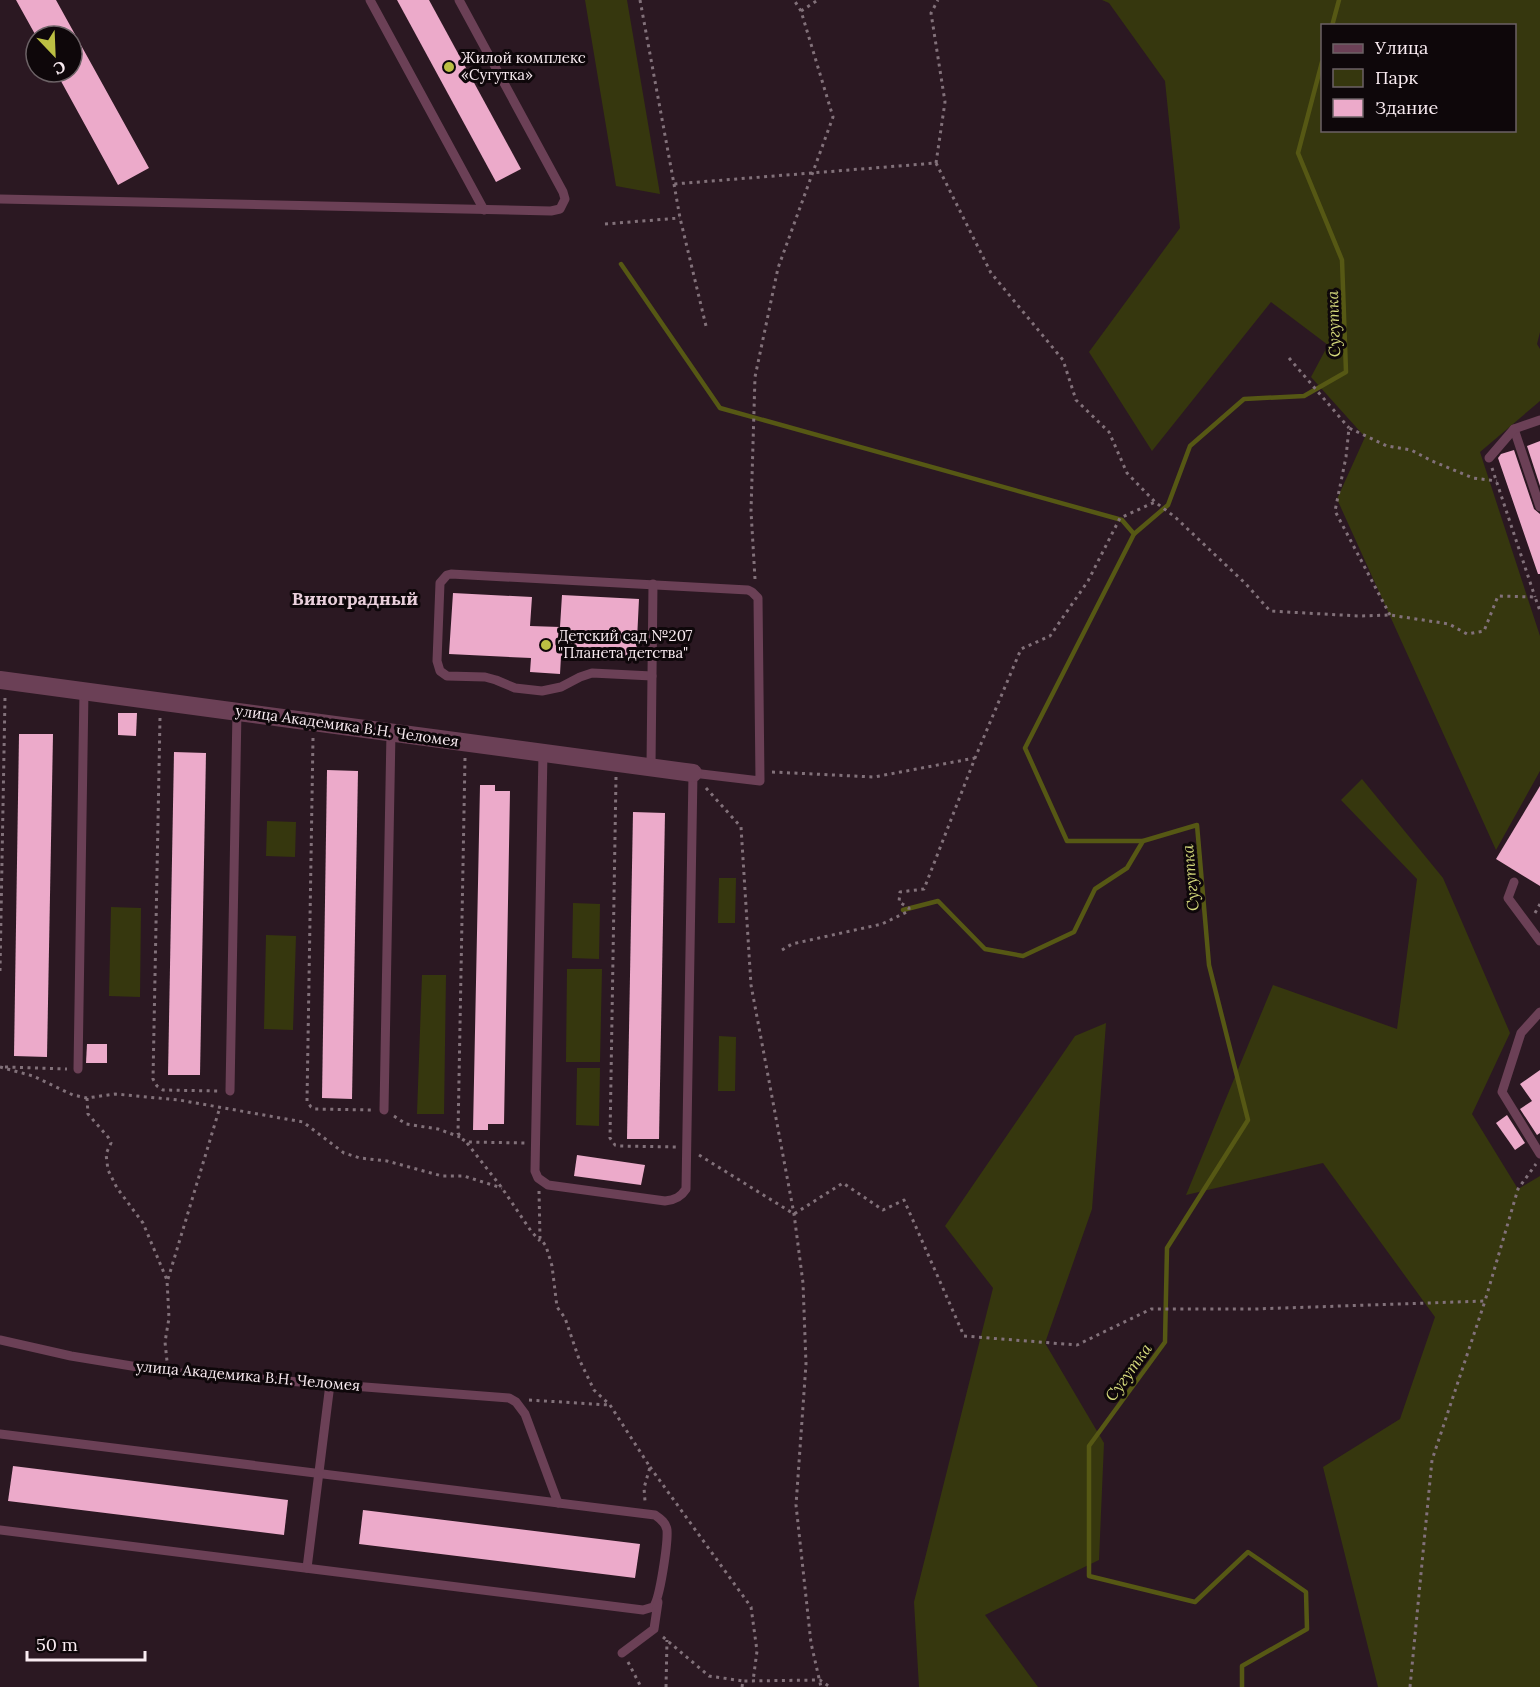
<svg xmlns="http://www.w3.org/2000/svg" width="1540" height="1687" viewBox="0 0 1540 1687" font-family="Lora,serif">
<rect width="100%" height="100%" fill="#2b1822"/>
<g fill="#36370e" fill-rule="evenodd">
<polygon points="585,0 627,0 660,194 616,186"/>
<path d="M1102,0H1540V332L1537,344L1540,349V401L1480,452L1540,636V771L1496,850L1337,499L1365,437L1311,377L1328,345L1271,302L1152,451L1089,352L1180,228L1165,81L1109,3ZM1322,26H1514V130H1322Z"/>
<polygon points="1362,779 1443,878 1510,1033 1472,1114 1518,1189 1540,1176 1540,1687 1378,1687 1323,1467 1400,1419 1435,1317 1323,1163 1186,1195 1273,985 1397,1029 1417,879 1341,800"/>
<polygon points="267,821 296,822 295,857 266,856"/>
<polygon points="719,878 736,878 735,923 718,923"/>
<polygon points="573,903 600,904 599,959 572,958"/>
<polygon points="111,907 141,908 140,997 109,996"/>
<polygon points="266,935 296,936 293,1030 264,1029"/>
<polygon points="567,969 602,969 600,1062 566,1062"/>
<polygon points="422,975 446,975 444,1114 417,1114"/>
<polygon points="1106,1023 1092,1209 1045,1343 1104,1443 1099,1560 985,1615 1038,1687 919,1687 914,1602 993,1288 945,1226 1075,1036"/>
<polygon points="719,1036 736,1037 735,1091 718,1091"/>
<polygon points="577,1068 600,1068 599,1126 576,1125"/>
</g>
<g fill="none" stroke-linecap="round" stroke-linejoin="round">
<g stroke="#565814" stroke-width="4.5">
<polyline points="1332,26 1339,0"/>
<polyline points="621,264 720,408 1122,520 1134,534"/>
<polyline points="903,910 938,901 985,949 1023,956 1074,932 1095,889 1127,868 1143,841"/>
<polyline points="1242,1687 1242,1666 1307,1629 1306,1592 1248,1552 1195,1602 1089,1576 1089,1446 1165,1342 1167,1248 1248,1120 1209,965 1197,825 1143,841 1067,841 1025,748 1134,534 1168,505 1190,446 1244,399 1304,396 1346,372 1342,260 1298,153 1322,62"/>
</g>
</g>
<g fill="#ecaaca">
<polygon points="16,0 56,0 149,168 118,185 56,72 72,72 72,36 36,36"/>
<polygon points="397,0 429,0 521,169 496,182"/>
<polygon points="1540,441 1540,486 1527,446"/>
<polygon points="1514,450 1534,509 1540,514 1540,574 1538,574 1498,458 1501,454"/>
<polygon points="453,593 532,597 530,626 560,627 562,595 639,599 636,660 561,656 560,674 530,672 531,658 449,654"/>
<polygon points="118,713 137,713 136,736 118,735"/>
<polygon points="19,734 53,734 47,1057 14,1056"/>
<polygon points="174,752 206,753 200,1075 168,1075"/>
<polygon points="327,770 358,771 352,1099 322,1098"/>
<polygon points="480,785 495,785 495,791 510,791 504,1124 488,1124 488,1130 473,1130"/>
<polygon points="1540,786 1540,886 1496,859"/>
<polygon points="633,812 665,813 659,1139 627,1139"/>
<polygon points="87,1044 107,1044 107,1063 86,1063"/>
<polygon points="1540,1070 1540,1133 1537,1135 1520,1109 1532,1101 1520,1084"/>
<polygon points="1507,1115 1525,1143 1515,1150 1496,1123"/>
<polygon points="577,1155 645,1165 641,1185 574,1176"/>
<polygon points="13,1466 288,1500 284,1535 8,1501"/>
<polygon points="363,1510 640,1544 635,1578 359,1544"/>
</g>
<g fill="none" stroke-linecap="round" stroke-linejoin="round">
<g stroke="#82717a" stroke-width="3" stroke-dasharray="3 4.5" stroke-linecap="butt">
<polyline points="640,0 674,184 936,163 991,273 1063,360 1076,400 1109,432 1127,473 1155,502 1175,517 1246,584 1270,611 1359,616 1390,615 1449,624 1467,634 1484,631 1498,596 1535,597 1540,611"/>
<polyline points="801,11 818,0"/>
<polyline points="936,163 945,102 931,13 938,0"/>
<polyline points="674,184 680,218 706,326"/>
<polyline points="605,224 680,218"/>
<polyline points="1289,358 1349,428"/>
<polyline points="1492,468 1535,597"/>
<polyline points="755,579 751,511 755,377 778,268 833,117 801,11 794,0"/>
<polyline points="1390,615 1335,511 1346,457 1349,428 1387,446 1411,450 1432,461 1473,478 1497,481"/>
<polyline points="160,718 153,1079 157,1086 163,1090 218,1091"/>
<polyline points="313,738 307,1101 311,1107 315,1109 372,1110"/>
<polyline points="465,758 458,1133 462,1139 467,1142 526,1143"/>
<polyline points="772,772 874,777 975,758"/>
<polyline points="616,777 610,1138 615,1145 620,1146 677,1147"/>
<polyline points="706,788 741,827 751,985 794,1214 803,1283 806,1364 796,1505 811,1643 821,1687"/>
<polyline points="1535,913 1540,904"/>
<polyline points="782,950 792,944 882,924 909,911 909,908 899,902 900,892 924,889 975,758 1021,649 1050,636 1088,581 1120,518 1155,502"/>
<polyline points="0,971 5,697"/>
<polyline points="0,1067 33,1076 73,1095 87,1098 115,1094 179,1100 303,1122 344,1153 360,1158 387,1161 442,1176 464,1176 502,1188"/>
<polyline points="5,1067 67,1069"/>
<polyline points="87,1098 88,1114 108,1137 111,1143 106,1154 108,1170 117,1188 143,1223 167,1280 169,1318 165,1342 167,1361"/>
<polyline points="394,1116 406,1124 438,1129 460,1137"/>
<polyline points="467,1143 502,1188 531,1231 540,1241"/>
<polyline points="699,1155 794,1214 843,1183 883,1210 904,1200 964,1336 1077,1345 1151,1309 1255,1309 1485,1301 1518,1189 1536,1164"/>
<polyline points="539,1191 540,1238 546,1246 552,1266 557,1307 565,1318 579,1359 594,1390 610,1405 650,1467 644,1488 645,1501"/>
<polyline points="168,1279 220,1107"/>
<polyline points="529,1400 609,1405"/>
<polyline points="650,1467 751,1607 757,1651 753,1681"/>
<polyline points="663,1637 709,1676 743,1681"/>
<polyline points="628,1662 641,1687"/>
<polyline points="666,1687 667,1640"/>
<polyline points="742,1687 743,1681 820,1680 830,1687"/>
<polyline points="1410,1687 1432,1460 1485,1301"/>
</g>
<g stroke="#6b4056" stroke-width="9">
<polyline points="370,0 484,210"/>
<polyline points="0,199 551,211 560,209 565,199 563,192 459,0"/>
<polyline points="1514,429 1540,507"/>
<polyline points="1489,458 1514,429 1540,420"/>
<path d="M543,752L535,1171L538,1178L548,1185L665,1201C675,1200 681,1197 686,1189L693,773L760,781L758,598L752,592L748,590L451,574L447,575L440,583L437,661L440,671L447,676L485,677L496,680L515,688L542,691L561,687L580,677L592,673L652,676"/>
<polyline points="651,766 653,584"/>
<polyline points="1514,882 1508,898 1540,941"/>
<polyline points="1540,1012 1521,1033 1502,1092 1540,1154"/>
<polyline points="78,1069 84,691"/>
<polyline points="230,1091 237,711"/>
<polyline points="384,1110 391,732"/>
<polyline points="0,1340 71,1356 168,1372 509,1398 516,1402 525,1414 558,1503"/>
<path d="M0,1434L655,1515C661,1519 666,1523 667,1530C668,1542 660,1600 653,1607L643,1610L0,1530"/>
<polyline points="307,1568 330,1384"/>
<polyline points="622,1653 654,1629 658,1602"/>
</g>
<polyline stroke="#6b4056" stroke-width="18" points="0,680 693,773"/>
</g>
<g fill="#bcbf43" stroke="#0e070a" stroke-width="2">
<circle cx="449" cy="67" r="6"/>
<circle cx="546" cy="645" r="6"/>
</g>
<g text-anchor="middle" stroke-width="6" stroke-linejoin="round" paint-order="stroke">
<g font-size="15" fill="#f9ebf1" stroke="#0e070a" text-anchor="start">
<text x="461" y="63">Жилой комплекс<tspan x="461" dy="17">«Сугутка»</tspan></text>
<text x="558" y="641">Детский сад №207<tspan x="558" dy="17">"Планета детства"</tspan></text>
</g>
<g font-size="15" fill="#f9ebf1" stroke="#0e070a">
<text transform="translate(347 726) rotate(8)" y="5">улица Академика В.Н. Челомея</text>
<text transform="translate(248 1376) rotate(5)" y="5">улица Академика В.Н. Челомея</text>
</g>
<g font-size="16" font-style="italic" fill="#d6da7c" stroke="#0e070a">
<text transform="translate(1333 324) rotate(-92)" y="6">Сугутка</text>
<text transform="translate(1190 878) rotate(-95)" y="6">Сугутка</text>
<text transform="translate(1128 1372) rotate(-54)" y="6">Сугутка</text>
</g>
<g font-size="18" font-weight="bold" fill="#e9cfdb" stroke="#0e070a">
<text x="355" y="605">Виноградный</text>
</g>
</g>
<rect x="1321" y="24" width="195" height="108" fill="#0e070a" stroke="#6c6266" stroke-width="1.5"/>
<rect x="1333" y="44" width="30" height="9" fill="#6b4056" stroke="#6c6266" stroke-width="1.5"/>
<text x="1375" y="54" font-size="18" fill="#f9ebf1">Улица</text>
<rect x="1333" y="69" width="30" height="18" fill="#36370e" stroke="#6c6266" stroke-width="1.5"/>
<text x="1375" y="84" font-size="18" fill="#f9ebf1">Парк</text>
<rect x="1333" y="99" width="30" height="18" fill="#ecaaca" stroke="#6c6266" stroke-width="1.5"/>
<text x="1375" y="114" font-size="18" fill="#f9ebf1">Здание</text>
<g transform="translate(54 54) rotate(157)"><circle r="28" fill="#0e070a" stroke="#6c6266" stroke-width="1.5"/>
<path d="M0-4.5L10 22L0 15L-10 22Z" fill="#bcbf43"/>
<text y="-9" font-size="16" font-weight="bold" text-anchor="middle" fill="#f9ebf1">С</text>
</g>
<path d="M27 1651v9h118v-9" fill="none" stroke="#f9ebf1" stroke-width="3"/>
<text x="36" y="1651" font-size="18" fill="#f9ebf1" stroke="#0e070a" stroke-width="4.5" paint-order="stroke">50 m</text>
</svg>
